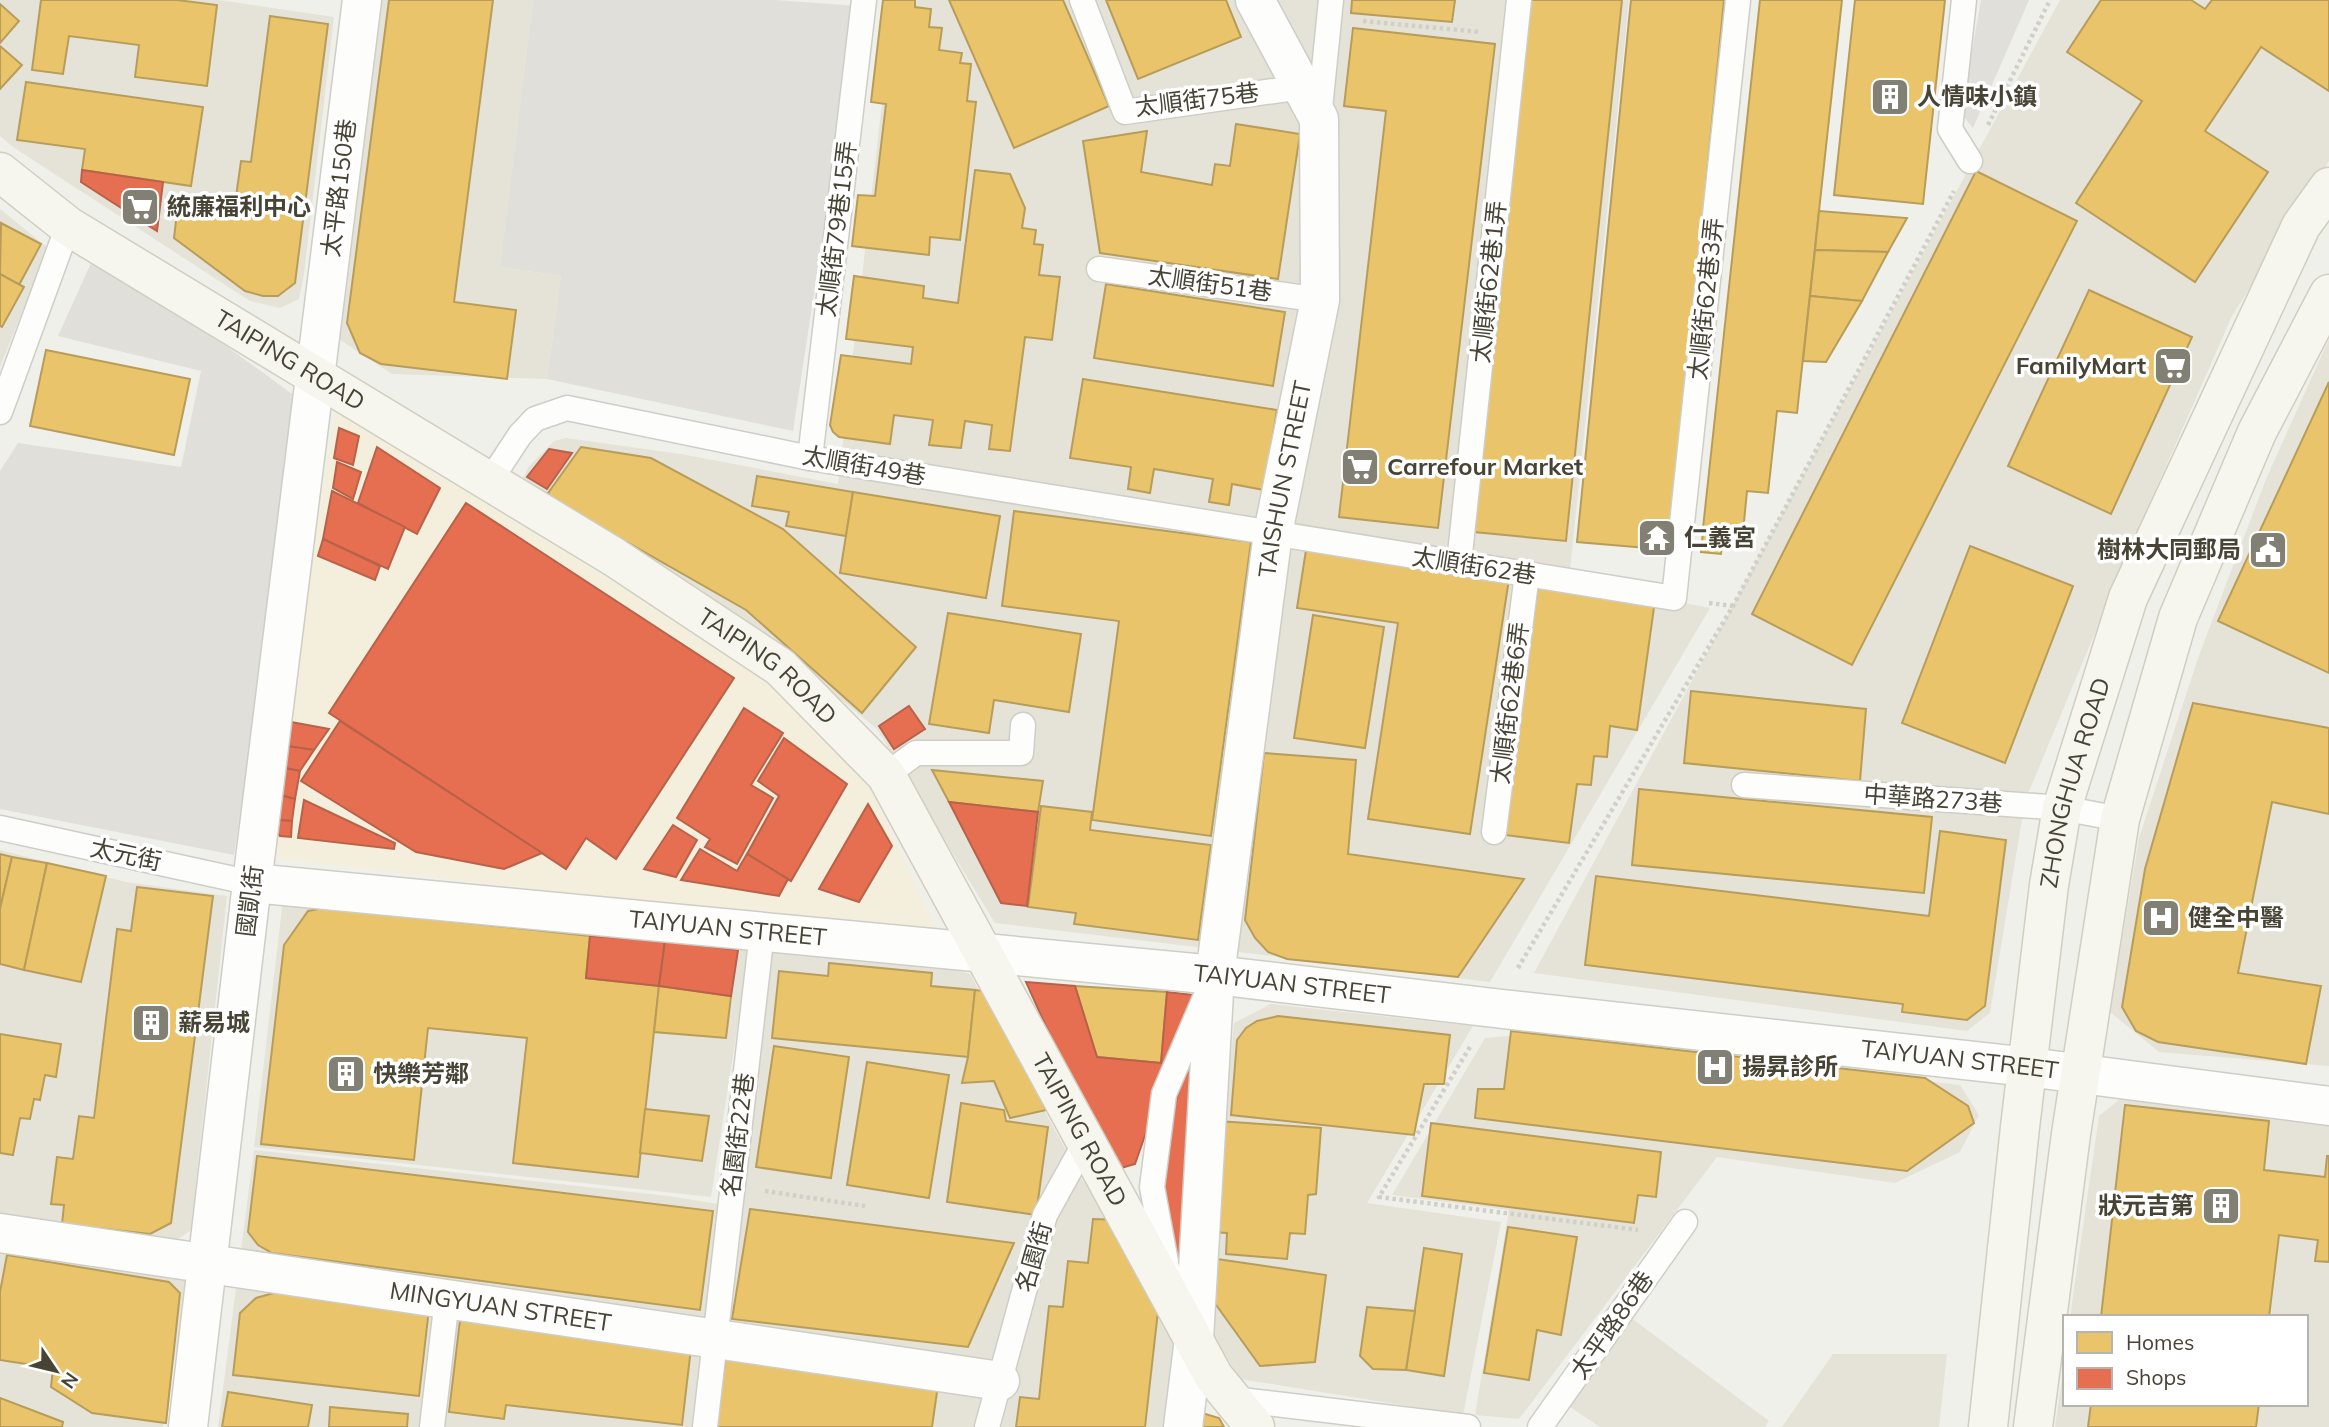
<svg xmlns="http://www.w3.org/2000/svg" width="2329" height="1427" viewBox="0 0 2329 1427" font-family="Mulish,'Noto Sans TC',sans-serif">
<rect width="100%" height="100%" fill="#f0f0ea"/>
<g fill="#e5e3d7">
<polygon points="0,0 219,0 334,17 304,274 299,299 280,308 250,301 13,147 0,136"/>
<polygon points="382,0 533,0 500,267 561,276 547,379 392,374 340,340 345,253"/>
<polygon points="894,0 1629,0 1569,580 1710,608 1490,982 995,923 877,729 783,652 519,486 529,466 554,441 566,438 681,454 838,484"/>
<polygon points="2060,0 2329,0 2329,161 2232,316 2134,539 2025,801 1990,1013 1967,1031 1534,973"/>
<polygon points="0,209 48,248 0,367"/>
<polygon points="2329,339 2329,1066 2159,1052 2110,1012 2139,838 2198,658 2266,479"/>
<polygon points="0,850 126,882 227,896 191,1230 166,1248 0,1218"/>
<polygon points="283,899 751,940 711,1197 254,1147"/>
<polygon points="775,935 928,962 970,974 1081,1178 1125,1240 1182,1339 1171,1427 218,1427 254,1150 668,1196 737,1207"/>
<polygon points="1271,1004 1473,1026 1367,1203 1501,1222 1463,1415 1240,1379 1206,1324 1234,1023"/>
<polygon points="1521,1035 1960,1085 1979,1115 1960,1152 1895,1183 1717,1157 1519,1419 1475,1415 1509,1210 1392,1195 1485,1038"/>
<polygon points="2126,1094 2329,1117 2329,1427 2055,1427 2065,1357 2065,1404 2306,1404 2306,1317 2070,1317 2099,1116"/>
<polygon points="0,1247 189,1277 163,1427 0,1427"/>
<polygon points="1630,1317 1769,1421 1765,1427 1600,1427 1567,1405"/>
<polygon points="1833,1354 1947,1354 1939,1427 1782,1427"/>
</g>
<polygon fill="#f4eedc" points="335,412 769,676 870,786 940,938 266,857"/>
<g fill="#e0dfda">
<polygon points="533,0 776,0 858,6 793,431 547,379 561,276 500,267"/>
<polygon points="1981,0 2029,0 1973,128 1961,113"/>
<polygon points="96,252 302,401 234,855 0,809 0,471 18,443 181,467 201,371 58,336"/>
</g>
<g fill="#e9c46a" stroke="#b89d5a" stroke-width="2">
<polygon points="41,0 177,0 217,5 207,86 135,77 139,45 69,36 63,74 32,70"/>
<polygon points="389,0 493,0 454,302 516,310 507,379 381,364 360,353 347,323"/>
<polygon points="883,0 915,0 915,7 931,9 929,27 942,28 939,50 962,53 960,63 971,64 967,101 976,102 960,240 930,237 929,255 852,246 858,195 875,196 886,104 871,102"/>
<polygon points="949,0 1063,0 1109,106 1014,148"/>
<polygon points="1106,0 1226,0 1241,37 1138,79"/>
<polygon points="1352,0 1455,0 1452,22 1351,13"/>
<polygon points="1528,0 1622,0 1566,541 1474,532"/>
<polygon points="1631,0 1724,0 1670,550 1577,542"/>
<polygon points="1760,0 1842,0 1797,413 1777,411 1768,493 1747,491 1743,532 1703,528"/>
<polygon points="1855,0 1945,0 1923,204 1834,195"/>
<polygon points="2101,0 2191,0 2205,9 2212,0 2329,0 2329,91 2261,47 2205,131 2268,172 2195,282 2076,203 2142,101 2067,52"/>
<polygon points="0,4 19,21 0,43"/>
<polygon points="270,16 328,24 295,283 278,296 263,296 245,291 174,238 178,204 234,211 241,161 251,162"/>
<polygon points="1353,28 1495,44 1438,528 1339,517 1386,111 1344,106"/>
<polygon points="0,46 22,65 0,89"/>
<polygon points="26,82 203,107 191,186 82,170 85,149 17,140"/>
<polygon points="1236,124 1300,134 1278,279 1100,253 1083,141 1147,131 1141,172 1212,185 1215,164 1230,166"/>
<polygon points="975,170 1010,174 1025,208 1022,228 1036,230 1034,244 1043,245 1039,275 1060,277 1052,340 1025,337 1010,451 989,449 992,425 965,421 961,448 929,445 933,420 894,415 890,444 839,437 833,432 830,425 841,355 911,364 913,347 846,339 854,276 924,286 923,298 958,303"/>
<polygon points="1976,171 2077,221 1852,665 1752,614"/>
<polygon points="1819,211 1907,218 1888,252 1815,250"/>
<polygon points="1,223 41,244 19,285 0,274"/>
<polygon points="1815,250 1888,252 1862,301 1810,296"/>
<polygon points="0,274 24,287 2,327 0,326"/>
<polygon points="1106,284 1285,312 1273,386 1094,358"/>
<polygon points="2089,290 2192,337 2111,514 2008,466"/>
<polygon points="1810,296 1862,301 1826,362 1803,361"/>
<polygon points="46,350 190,379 174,455 30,426"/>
<polygon points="1083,379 1277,410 1264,490 1232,484 1229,505 1209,502 1213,479 1154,469 1150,493 1128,489 1131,467 1070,458"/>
<polygon points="2329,382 2329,673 2218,621"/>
<polygon points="581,447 651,458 783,529 916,647 862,713 746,610 546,496"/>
<polygon points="757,476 853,492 846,536 786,526 789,512 752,506"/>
<polygon points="853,492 1000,516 986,598 840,573"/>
<polygon points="1014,511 1251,542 1211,836 1092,820 1119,621 1002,606"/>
<polygon points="1703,531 1723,533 1721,554 1701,552"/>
<polygon points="1970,546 2073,586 2005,763 1902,723"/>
<polygon points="1306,550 1509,579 1470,834 1368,819 1398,623 1297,608"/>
<polygon points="1538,585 1655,600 1637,730 1610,726 1607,757 1594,756 1591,785 1577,784 1569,843 1505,835"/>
<polygon points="948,613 1081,634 1069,712 994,700 989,733 929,724"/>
<polygon points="1313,615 1384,627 1365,748 1294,738"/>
<polygon points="1691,691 1866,709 1860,781 1684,763"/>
<polygon points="2193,703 2329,728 2329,814 2272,802 2238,973 2321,986 2306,1064 2158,1042 2136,1031 2122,1007 2145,869"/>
<polygon points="1264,753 1356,760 1348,854 1524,879 1458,977 1287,959 1268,952 1255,938 1245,920"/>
<polygon points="932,770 1043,781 1038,812 949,802"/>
<polygon points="1639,789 1932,817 1924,893 1632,865"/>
<polygon points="1041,806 1092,812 1090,830 1211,845 1198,940 1074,924 1076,913 1028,907"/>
<polygon points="1940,831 2006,840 1985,1006 1967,1020 1902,1012 1903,1004 1585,965 1596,876 1929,916"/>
<polygon points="0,854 12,857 0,909"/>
<polygon points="12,857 47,863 24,970 0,964 0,909"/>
<polygon points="47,863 106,876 81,982 24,970"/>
<polygon points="137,887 213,896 171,1223 150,1234 62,1224 64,1205 51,1204 57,1157 73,1159 79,1116 94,1118 117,929 131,931"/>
<polygon points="324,908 590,936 586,978 659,986 638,1177 513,1163 527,1038 428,1028 414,1160 261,1144 284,945 308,911"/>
<polygon points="829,963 932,973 931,986 975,990 968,1057 772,1038 779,971 828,976"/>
<polygon points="659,986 731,996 726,1038 654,1032"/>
<polygon points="1075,986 1167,992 1161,1063 1097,1057"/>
<polygon points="975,990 992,992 1046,1110 1010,1118 994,1081 962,1083 968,1057"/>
<polygon points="1278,1016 1450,1035 1444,1084 1424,1084 1414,1135 1231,1115 1237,1040 1246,1028 1257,1021"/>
<polygon points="1511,1031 1925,1078 1968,1106 1974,1123 1907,1171 1475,1118 1478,1089 1504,1089"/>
<polygon points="0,1034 61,1044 56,1077 45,1075 40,1100 34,1099 30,1119 20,1118 13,1155 0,1153"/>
<polygon points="774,1046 849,1057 831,1178 756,1167"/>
<polygon points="867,1062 949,1075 929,1198 847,1185"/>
<polygon points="961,1103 1004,1110 1006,1121 1048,1127 1036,1215 947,1202"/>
<polygon points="2125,1105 2269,1121 2264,1170 2325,1177 2327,1156 2329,1156 2329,1262 2315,1261 2318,1240 2279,1235 2269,1317 2101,1317"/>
<polygon points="645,1109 709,1116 702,1161 640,1153"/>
<polygon points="1218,1121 1321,1128 1316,1194 1308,1195 1305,1234 1290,1233 1287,1259 1226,1254 1227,1233 1209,1232"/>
<polygon points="1431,1123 1661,1152 1656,1197 1638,1195 1634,1223 1422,1196"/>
<polygon points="257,1156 713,1211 700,1310 272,1253 258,1245 248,1232"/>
<polygon points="750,1209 1014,1243 968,1347 732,1319"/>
<polygon points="1093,1219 1120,1220 1159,1302 1145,1427 1016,1427 1020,1397 1039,1399 1049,1306 1063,1307 1068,1261 1088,1263"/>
<polygon points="1508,1227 1577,1237 1561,1335 1537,1330 1529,1380 1484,1373"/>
<polygon points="1424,1248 1462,1254 1444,1376 1406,1370"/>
<polygon points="7,1255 169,1282 180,1293 166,1423 92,1413 51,1387 53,1368 0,1360 0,1292"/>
<polygon points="1217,1259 1326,1275 1315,1362 1260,1366 1214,1302"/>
<polygon points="277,1292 429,1309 419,1396 233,1375 240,1313 256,1298"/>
<polygon points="1367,1307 1415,1311 1406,1370 1373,1369 1360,1356"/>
<polygon points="460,1320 691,1348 682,1425 506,1405 504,1419 449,1412"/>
<polygon points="727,1349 939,1378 932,1427 716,1427"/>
<polygon points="228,1392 312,1405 308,1427 222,1427"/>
<polygon points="0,1398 63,1422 62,1427 0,1427"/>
<polygon points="2091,1404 2259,1404 2256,1427 2088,1427"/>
<polygon points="330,1407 408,1414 407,1427 329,1427"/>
<polygon points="1202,1413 1219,1418 1224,1427 1200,1427"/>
</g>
<g fill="#e76f51" stroke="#b76249" stroke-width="2">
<polygon points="82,170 163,182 157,231 81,182"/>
<polygon points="339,428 359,436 353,465 334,458"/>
<polygon points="377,447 440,488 417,534 358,503"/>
<polygon points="549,449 572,453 547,489 527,477"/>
<polygon points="337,462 361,472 353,499 333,488"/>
<polygon points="332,491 405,527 388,569 323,539"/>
<polygon points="466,503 734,678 616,859 586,838 566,869 329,713"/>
<polygon points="323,539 380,566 375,580 318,556"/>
<polygon points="909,706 925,729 894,749 879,726"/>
<polygon points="744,708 783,733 751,785 773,798 737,864 705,847 710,839 677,818"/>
<polygon points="340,721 542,853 504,869 416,852 301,781"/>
<polygon points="291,722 329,729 314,750 287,746"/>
<polygon points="784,738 847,784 791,881 747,854 779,796 758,781"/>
<polygon points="287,746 314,750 300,771 285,768"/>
<polygon points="285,768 300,771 295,799 280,795"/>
<polygon points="280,795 295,799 292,821 277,820"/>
<polygon points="304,800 395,843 394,849 298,838"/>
<polygon points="949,802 1038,812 1027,906 1001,903"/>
<polygon points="868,804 892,846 859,902 819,889"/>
<polygon points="277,820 292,821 291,837 280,836 275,830"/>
<polygon points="673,825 697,840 676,877 644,869"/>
<polygon points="700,849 737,871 747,854 788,879 779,896 681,880"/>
<polygon points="590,936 665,941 659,986 586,978"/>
<polygon points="665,941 738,950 731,996 659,986"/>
<polygon points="1026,982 1075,986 1097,1057 1161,1063 1167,992 1194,995 1135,1164 1111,1171"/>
<polygon points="1190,1058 1200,1061 1190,1269 1177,1267 1161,1189 1170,1119"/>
</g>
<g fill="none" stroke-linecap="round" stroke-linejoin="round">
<g stroke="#cecec7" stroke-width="27">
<g id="lane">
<polyline points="1082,0 1125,112 1302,87"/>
<polyline points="1964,0 1950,129 1970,161"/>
<polyline points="1319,118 1331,0"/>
<polyline points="1099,269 1320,300"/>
<polyline points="0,412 68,226"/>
<polyline points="810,458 864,0"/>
<polyline points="489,482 520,435 535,419 567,408 810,458 1674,598 1738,0"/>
<polyline points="1459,563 1519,0"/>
<polyline points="886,775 916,753 1021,753 1023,725"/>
<polyline points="1744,785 2062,808 2120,819"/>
<polyline points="0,828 252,883"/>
<polyline points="1494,832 1527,574"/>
<polyline points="1168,1273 1152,1187 1164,1094 1205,998"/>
<polyline points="1233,1399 1468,1427"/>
<polyline points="432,1427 447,1299"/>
<polyline points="705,1427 762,932"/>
<polyline points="987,1427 1045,1215 1086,1141"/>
<polyline points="1540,1427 1685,1222"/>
</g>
</g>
<g stroke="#cecec7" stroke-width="41">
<g id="street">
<path id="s1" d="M252,883L1215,975L1494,1008L2028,1067L2329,1106"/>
<path id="s2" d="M0,1233L1000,1381"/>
<polyline points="188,1427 252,883 362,0"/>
<path id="s3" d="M1183,1427L1194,1339L1215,975L1273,533L1320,300L1319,119L1255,0"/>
</g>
</g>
<g stroke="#d0cec1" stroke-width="41">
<g id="secondary">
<path id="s4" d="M0,172L68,226L614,557L780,667L886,775L1214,1377L1255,1427"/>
<path id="s5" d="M1988,1427L2020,1127L2049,885L2062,808L2128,598L2301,226L2329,187"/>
<polyline points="2033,1427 2071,1134 2120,819 2178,618 2257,432 2329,294"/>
</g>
</g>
<g stroke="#d1cfca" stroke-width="4.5" stroke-dasharray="3.5 3.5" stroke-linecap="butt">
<polyline points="1363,21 1480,32"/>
<polyline points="1988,125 2050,0"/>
<polyline points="1709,603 1733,606"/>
<polyline points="1518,968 1733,606 1954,191"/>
<polyline points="1470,1047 1379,1197 1638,1230"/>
<polyline points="765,1191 865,1206"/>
</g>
<use href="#lane" stroke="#fdfdfc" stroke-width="24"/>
<use href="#street" stroke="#fdfdfc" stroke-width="38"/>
<use href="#secondary" stroke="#f7f6ee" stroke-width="38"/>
</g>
<defs>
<g id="building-square" transform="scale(2.0125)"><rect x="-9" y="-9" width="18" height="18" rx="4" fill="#828074" stroke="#fff"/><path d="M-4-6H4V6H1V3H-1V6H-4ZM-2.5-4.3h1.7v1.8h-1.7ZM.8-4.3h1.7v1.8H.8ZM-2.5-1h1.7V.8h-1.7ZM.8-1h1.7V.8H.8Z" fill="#fff"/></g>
<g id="supermarket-square" transform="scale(2.0125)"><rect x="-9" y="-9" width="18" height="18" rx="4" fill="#828074" stroke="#fff"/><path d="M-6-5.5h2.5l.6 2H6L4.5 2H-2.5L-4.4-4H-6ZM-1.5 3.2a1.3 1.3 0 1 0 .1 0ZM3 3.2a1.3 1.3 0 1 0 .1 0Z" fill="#fff"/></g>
<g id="temple-square" transform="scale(2.0125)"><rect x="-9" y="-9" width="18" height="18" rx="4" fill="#828074" stroke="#fff"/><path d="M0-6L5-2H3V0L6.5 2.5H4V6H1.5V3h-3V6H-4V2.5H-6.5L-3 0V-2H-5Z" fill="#fff"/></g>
<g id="civic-square" transform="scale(2.0125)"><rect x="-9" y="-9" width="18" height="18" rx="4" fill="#828074" stroke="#fff"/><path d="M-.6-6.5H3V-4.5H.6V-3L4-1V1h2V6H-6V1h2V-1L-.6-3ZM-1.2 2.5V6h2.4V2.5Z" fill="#fff"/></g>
<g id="hospital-square" transform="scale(2.0125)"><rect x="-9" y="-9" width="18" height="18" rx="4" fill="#828074" stroke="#fff"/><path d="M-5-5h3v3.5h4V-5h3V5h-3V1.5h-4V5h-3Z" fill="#fff"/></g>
</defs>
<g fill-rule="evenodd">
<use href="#building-square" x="1890" y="97"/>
<use href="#supermarket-square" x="140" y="207"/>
<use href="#supermarket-square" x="2173" y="366"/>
<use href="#supermarket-square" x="1360" y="467"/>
<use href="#temple-square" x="1657" y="538"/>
<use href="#civic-square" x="2268" y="550"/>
<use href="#hospital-square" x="2161" y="918"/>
<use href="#building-square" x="151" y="1023"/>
<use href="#hospital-square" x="1715" y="1067"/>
<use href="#building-square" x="346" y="1074"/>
<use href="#building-square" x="2221" y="1206"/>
</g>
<g text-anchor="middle" stroke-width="7" stroke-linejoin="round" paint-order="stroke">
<g font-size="24" font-weight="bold" fill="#474335" stroke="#fff" text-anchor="start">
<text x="1917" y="105">人情味小鎮</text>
<text x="167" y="215">統廉福利中心</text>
<text x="2146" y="374" text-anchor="end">FamilyMart</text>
<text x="1387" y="475">Carrefour Market</text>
<text x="1684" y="546">仁義宮</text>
<text x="2241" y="558" text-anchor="end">樹林大同郵局</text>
<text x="2188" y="926">健全中醫</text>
<text x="178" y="1031">薪易城</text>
<text x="1742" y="1075">揚昇診所</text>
<text x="373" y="1082">快樂芳鄰</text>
<text x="2194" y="1214" text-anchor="end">狀元吉第</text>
</g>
<g font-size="24" fill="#474335" stroke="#fff">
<text transform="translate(1197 100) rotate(-7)" y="8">太順街75巷</text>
<text transform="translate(339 188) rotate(-83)" y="8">太平路150巷</text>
<text transform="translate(837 229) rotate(-83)" y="8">太順街79巷15弄</text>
<text transform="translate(1489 282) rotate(-84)" y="8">太順街62巷1弄</text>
<text transform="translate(1210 284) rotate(8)" y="8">太順街51巷</text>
<text transform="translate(1706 299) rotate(-84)" y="8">太順街62巷3弄</text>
<text dy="8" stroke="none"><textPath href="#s4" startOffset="346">TAIPING ROAD</textPath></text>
<text transform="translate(864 466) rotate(10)" y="8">太順街49巷</text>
<text dy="8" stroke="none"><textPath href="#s3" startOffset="954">TAISHUN STREET</textPath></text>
<text transform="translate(1474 566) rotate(9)" y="8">太順街62巷</text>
<text dy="8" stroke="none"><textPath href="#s4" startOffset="914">TAIPING ROAD</textPath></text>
<text transform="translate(1510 703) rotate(-83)" y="8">太順街62巷6弄</text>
<text dy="8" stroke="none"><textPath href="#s5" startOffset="651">ZHONGHUA ROAD</textPath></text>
<text transform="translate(1933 799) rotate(4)" y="8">中華路273巷</text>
<text transform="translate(126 855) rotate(12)" y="8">太元街</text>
<text transform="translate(250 901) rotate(-83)" y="8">國凱街</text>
<text dy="8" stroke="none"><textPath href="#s1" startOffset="478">TAIYUAN STREET</textPath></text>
<text dy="8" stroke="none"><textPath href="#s1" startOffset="1045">TAIYUAN STREET</textPath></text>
<text dy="8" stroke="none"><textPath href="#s1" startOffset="1717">TAIYUAN STREET</textPath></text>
<text dy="8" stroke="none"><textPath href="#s4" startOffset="1480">TAIPING ROAD</textPath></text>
<text transform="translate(738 1135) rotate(-83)" y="8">名園街22巷</text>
<text transform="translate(1034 1257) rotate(-74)" y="8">名園街</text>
<text dy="8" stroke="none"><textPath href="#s2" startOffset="506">MINGYUAN STREET</textPath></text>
<text transform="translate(1612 1325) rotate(-55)" y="8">太平路86巷</text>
</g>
</g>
<rect x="2063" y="1315" width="245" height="91" fill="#ffffff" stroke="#b5b4ae" stroke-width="2"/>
<rect x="2077" y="1332" width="35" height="21" fill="#e9c46a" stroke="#b5b4ae" stroke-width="2"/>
<text x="2126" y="1350" font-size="21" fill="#474335">Homes</text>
<rect x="2077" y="1368" width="35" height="21" fill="#e76f51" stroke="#b5b4ae" stroke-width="2"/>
<text x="2126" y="1385" font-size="21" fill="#474335">Shops</text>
<g transform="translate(56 1371) rotate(125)" stroke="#ffffff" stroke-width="5" paint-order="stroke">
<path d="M0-5L12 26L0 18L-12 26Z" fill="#474335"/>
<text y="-10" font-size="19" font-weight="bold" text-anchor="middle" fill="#474335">N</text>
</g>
</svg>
